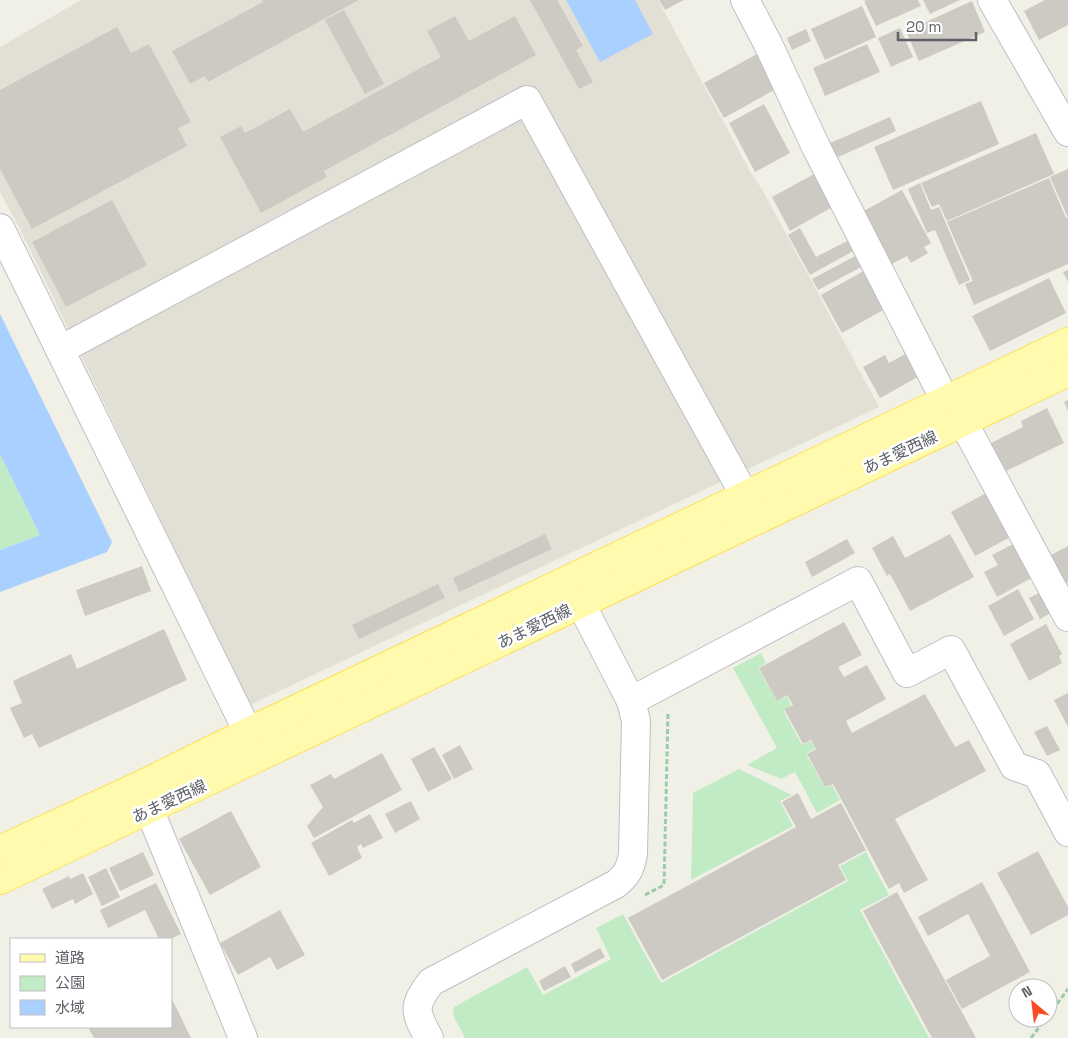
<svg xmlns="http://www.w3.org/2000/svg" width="1068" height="1038" viewBox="0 0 1068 1038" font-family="'Space Grotesk','Noto Sans JP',sans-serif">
<rect width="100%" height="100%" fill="#f1f0e6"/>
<polygon fill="#e2e0d5" points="81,0 658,0 752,175 762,189 879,407 250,705 19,227 0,192 0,47"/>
<g fill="#c1ebc5">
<polygon points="0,454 40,535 0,550"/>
<polygon points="761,653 766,663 758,668 777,701 787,696 791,705 783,710 802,745 811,741 815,748 806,754 825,788 832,785 840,800 817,813 795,772 781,779 747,765 777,748 733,668"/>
<polygon points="739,769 792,795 780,801 793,826 691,880 693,793"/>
<polygon points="866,852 889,895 860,910 929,1038 465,1038 453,1015 454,1007 527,967 543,995 611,959 596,928 623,914 661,983 848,881 840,866"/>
</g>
<g fill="#a9d0ff">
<polygon points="566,0 635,0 653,34 600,62"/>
<polygon points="0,314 112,542 107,552 0,592 0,550 40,535 0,454"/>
</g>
<g fill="#cdcac3">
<polygon points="262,0 359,0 208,82 205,76 190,84 172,51 263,2"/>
<polygon points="530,0 557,0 583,46 576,50 593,82 579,89"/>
<polygon points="659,0 684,0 665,10"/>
<polygon points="867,0 918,0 921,6 876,26 864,1"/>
<polygon points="923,0 960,0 930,14"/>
<polygon points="1045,0 1068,0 1068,25 1039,40 1024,11"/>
<polygon points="972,1 985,32 919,61 906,31"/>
<polygon points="862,6 876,37 825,60 811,29"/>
<polygon points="344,10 384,84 365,94 325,20"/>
<polygon points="455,16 469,41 515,16 536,55 324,171 327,177 261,213 220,137 241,126 245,133 290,109 303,132 441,57 427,31"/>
<polygon points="117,27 131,53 149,44 191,122 178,128 187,146 32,229 0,169 0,90"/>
<polygon points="900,28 913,57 891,67 878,38"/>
<polygon points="806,29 811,41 792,50 787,38"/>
<polygon points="867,44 880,72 825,96 813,68"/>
<polygon points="757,54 776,89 724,118 704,83"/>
<polygon points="981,101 999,144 893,190 874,147"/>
<polygon points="764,104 790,153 755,172 729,123"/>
<polygon points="890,117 896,131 834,159 828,144"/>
<polygon points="1036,133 1054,174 947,221 939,204 932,207 921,183"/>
<polygon points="1068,169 1068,264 974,305 965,284 973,281 947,222 1049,178 1066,218 1068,218 1050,177"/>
<polygon points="816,173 834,206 790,231 772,197"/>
<polygon points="920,183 931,210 939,207 970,280 959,285 935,230 927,233 908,189"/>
<polygon points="902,190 931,243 924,247 928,253 911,263 907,256 890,265 862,212"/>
<polygon points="112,200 147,265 66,307 32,242"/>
<polygon points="800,228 816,257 851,239 857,249 810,275 788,235"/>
<polygon points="859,254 865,265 818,290 812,279"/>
<polygon points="867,269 887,308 842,333 821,295"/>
<polygon points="1068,270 1068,282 1063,272"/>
<polygon points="1049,278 1066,313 990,351 972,316"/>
<polygon points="905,354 918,377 880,398 863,367 885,355 889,363"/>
<polygon points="1068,400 1068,411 1064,402"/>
<polygon points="1047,408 1064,443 1002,473 987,445 1023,427 1021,421"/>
<polygon points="992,490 1016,534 975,556 951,512"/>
<polygon points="545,534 552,549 459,592 453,578"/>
<polygon points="950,534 974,577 910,611 890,574 887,576 872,548 893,536 905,558"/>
<polygon points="847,539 855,553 812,577 805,562"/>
<polygon points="1019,541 1037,575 997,597 984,572 998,565 992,555"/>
<polygon points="1068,546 1068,582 1060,586 1045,558"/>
<polygon points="142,566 151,591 85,616 76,590"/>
<polygon points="438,584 445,598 359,639 352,625"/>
<polygon points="1018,589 1034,619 1004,636 988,606"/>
<polygon points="1043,591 1054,611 1040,619 1029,598"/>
<polygon points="844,622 862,655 838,667 844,677 867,665 886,699 846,721 852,733 925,694 955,747 969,740 986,771 895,819 928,880 904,893 899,883 889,889 833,784 825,787 807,754 816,749 811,740 803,744 784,709 793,705 787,695 777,701 759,668"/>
<polygon points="1046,624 1062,654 1059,656 1062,663 1029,681 1010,644"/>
<polygon points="164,629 187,680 39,748 32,734 24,738 10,708 22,703 13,681 71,654 77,669"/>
<polygon points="1068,693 1068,727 1054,700"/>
<polygon points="1047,726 1060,750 1047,756 1034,732"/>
<polygon points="460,745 473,769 454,779 442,755"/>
<polygon points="434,747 452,779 428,792 411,759"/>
<polygon points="382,753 402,790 314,838 307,826 323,807 310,785 331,774 334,779"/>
<polygon points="798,793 811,819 841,803 866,850 838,865 846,880 662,980 628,918 796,827 782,802"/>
<polygon points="411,801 420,819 395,833 385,814"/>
<polygon points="231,811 261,867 210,895 179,839"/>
<polygon points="370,814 383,838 363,848 361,844 357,847 362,858 329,876 311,843 352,820 354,823"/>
<polygon points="1038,851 1068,907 1068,915 1031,935 997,873"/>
<polygon points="143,852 154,875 120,891 109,868"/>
<polygon points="106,868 120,897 102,906 88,877"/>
<polygon points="83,873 93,894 75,904 73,899 52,909 42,889 69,876 70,879"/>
<polygon points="982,882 1030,972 962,1009 946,980 990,956 968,914 928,936 918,917"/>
<polygon points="156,883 181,934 170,939 159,939 145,910 108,928 100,910"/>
<polygon points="897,892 976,1038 932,1038 863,911"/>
<polygon points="280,910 305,955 277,970 270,957 238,975 220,943"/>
<polygon points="600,948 605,957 575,973 571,964"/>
<polygon points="565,966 571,977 544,991 539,981"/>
<polygon points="171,997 191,1038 94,1038 88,1027 171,1027"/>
</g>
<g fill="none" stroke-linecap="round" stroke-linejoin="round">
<g stroke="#bebfc6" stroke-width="30">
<g id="minor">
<polyline points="745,0 768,44 816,147 945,400"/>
<polyline points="992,0 1068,132"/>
<polyline points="0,228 248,732"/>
<polyline points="60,350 527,100 745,496"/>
<polyline points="963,422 1068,617"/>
<polyline points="631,701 858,581 907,673 951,650 1014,766 1037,774 1068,832"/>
<polyline points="140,787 243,1038"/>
<path d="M429,1038C415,1012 412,1007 431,982L616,884C628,874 630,869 633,854L636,721L631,701L581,604"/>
</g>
</g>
<g stroke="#ffe152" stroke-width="30">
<g id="major">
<polyline points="0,850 139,786 248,732 1068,342"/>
<polyline points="0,880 1068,372"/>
</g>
</g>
<g stroke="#99ccad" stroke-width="3" stroke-dasharray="5 2.5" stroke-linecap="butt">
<polyline points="645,895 664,885 668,713"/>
<polyline points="1048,1016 1068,989"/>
<polyline points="1031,1038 1046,1018"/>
</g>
<use href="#minor" stroke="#fff" stroke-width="28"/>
<use href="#major" stroke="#fffaae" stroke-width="28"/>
</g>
<g text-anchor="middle" stroke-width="5" stroke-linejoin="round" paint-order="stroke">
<g font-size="16" fill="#5e6168" stroke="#fff">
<text transform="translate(900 452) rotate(-25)" y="6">あま愛西線</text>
<text transform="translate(534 626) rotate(-26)" y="6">あま愛西線</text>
<text transform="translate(169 801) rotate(-25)" y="6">あま愛西線</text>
</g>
</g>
<rect x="10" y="938" width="162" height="90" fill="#ffffff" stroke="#bfc0c3"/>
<rect x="20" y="954" width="25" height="8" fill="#fffaae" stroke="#bfc0c3"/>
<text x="55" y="963" font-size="15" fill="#5e6168">道路</text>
<rect x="20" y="976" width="25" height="15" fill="#c1ebc5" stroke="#bfc0c3"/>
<text x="55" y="988" font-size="15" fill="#5e6168">公園</text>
<rect x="20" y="1000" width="25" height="15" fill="#a9d0ff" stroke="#bfc0c3"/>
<text x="55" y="1013" font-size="15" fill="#5e6168">水域</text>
<g transform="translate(1033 1003) rotate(332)"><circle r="24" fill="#ffffff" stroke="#bfc0c3"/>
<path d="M0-4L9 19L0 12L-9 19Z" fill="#fb4b23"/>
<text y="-8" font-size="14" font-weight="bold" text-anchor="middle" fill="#5e6168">N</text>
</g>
<path d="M898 32v8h78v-8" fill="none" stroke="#5e6168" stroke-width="2.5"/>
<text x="906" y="32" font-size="15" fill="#5e6168" stroke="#ffffff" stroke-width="4" paint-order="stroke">20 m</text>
</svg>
